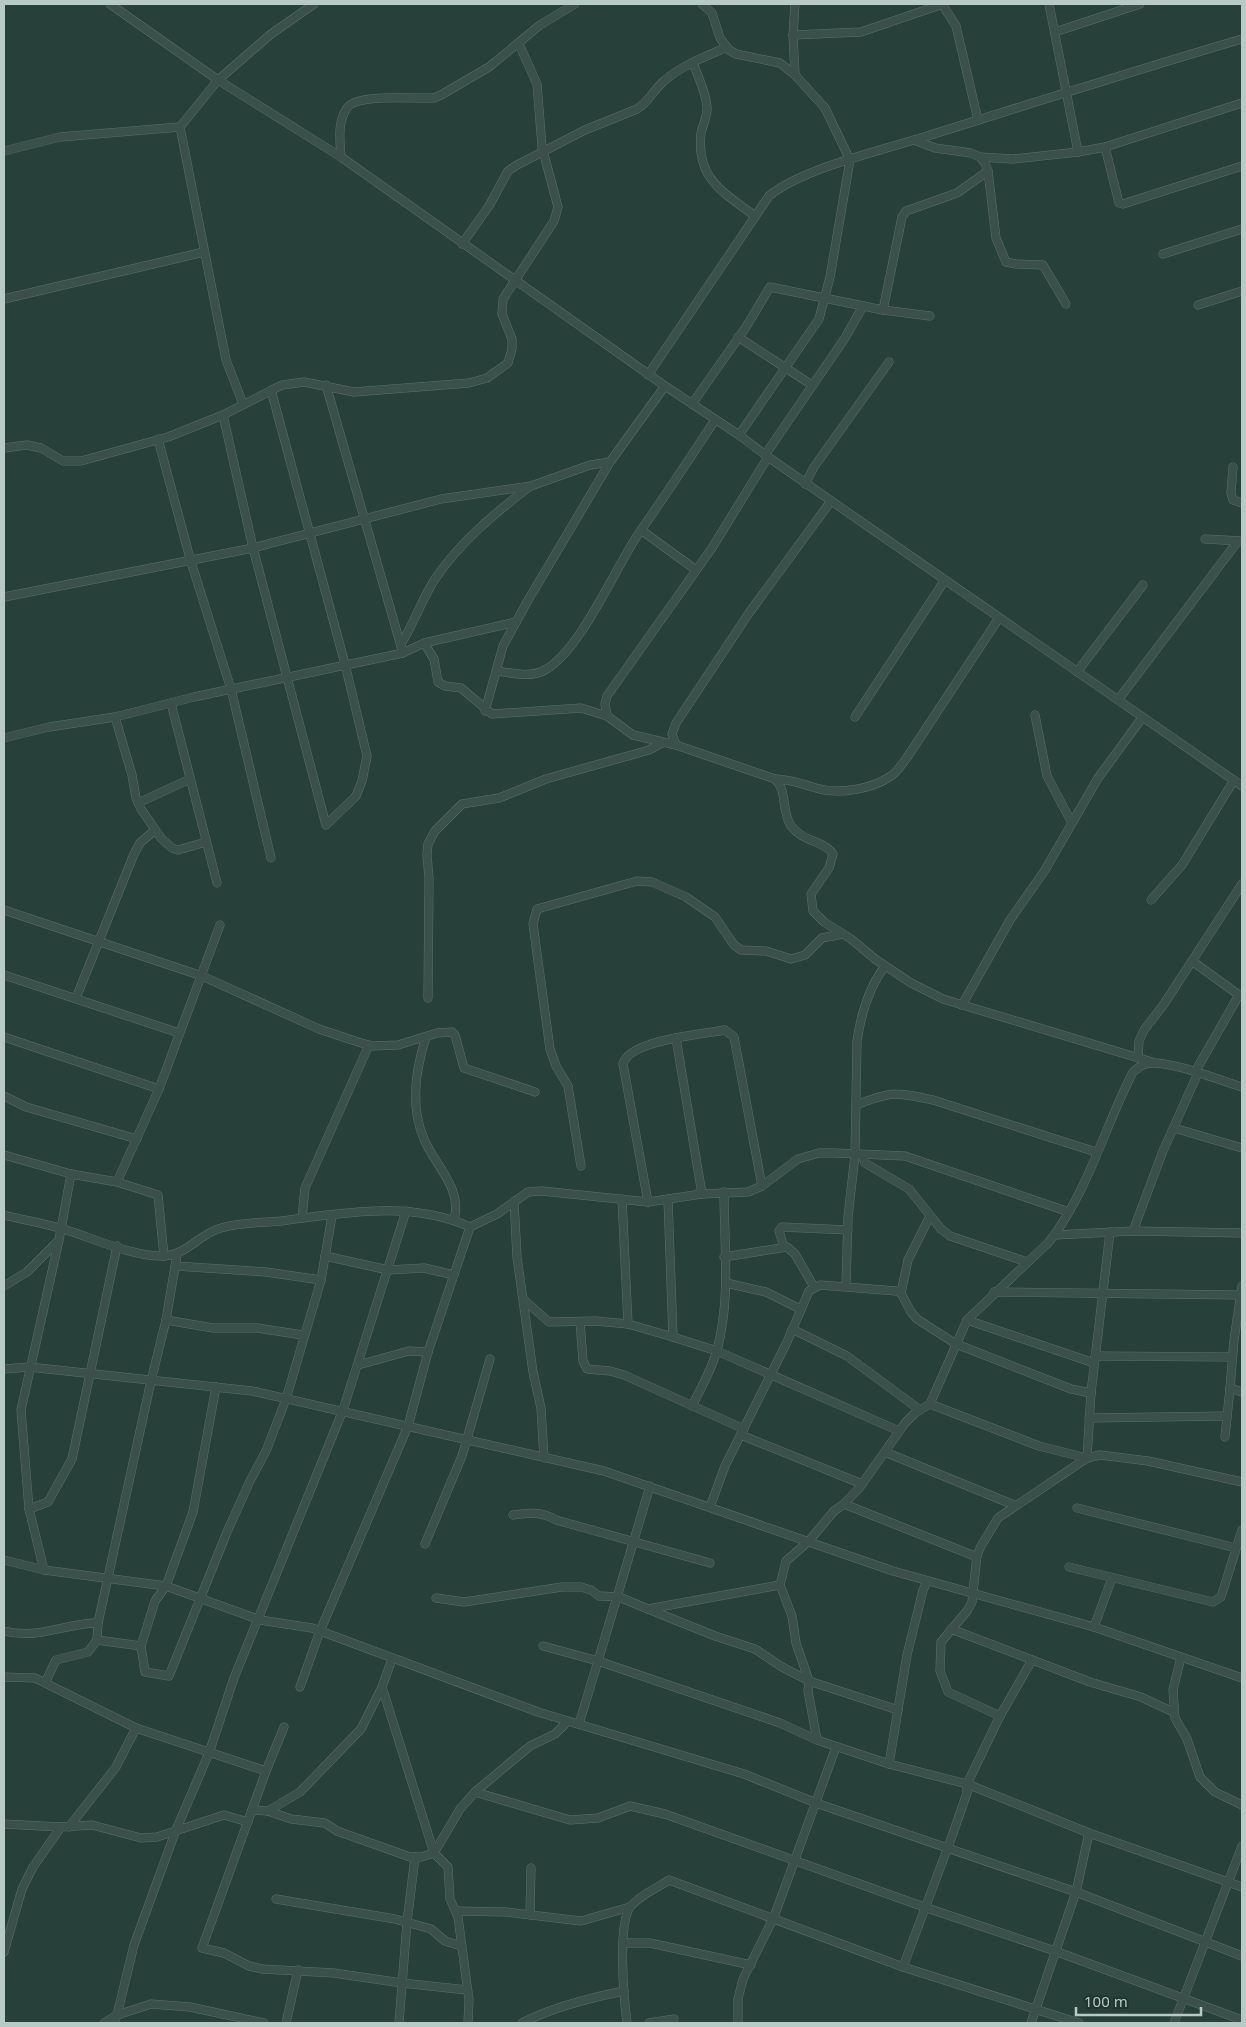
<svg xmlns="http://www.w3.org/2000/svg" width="1246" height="2027" viewBox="0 0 1246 2027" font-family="'Noto Sans',sans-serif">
<rect width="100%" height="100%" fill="#27403a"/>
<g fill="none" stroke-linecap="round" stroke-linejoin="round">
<g stroke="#5c706b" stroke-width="9">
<g id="street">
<polyline points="110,4 218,80 341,157 665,386 739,435 768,457 1242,786"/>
<polyline points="702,4 712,13 720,38 729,50 736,54 780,63 795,75 825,108 850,160 830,277 819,319 739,435"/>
<polyline points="795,4 793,35 795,75"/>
<polyline points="942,4 956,26 978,120"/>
<polyline points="1049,4 1078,152 1105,147 1242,103"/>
<polyline points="1055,32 1140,4"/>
<polyline points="793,35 861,32 943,4"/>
<path d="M693,63C698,77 706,92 707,107C708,115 703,124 701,133C696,179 723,192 755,216"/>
<polyline points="914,140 935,148 971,153 980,157 985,163 988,171 996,238 1006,262 1016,264 1043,265 1066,304"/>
<polyline points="1105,147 1119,203 1123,204 1242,166"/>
<polyline points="4,151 60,137 180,127"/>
<path d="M341,157C340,141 337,123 347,108C356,93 416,99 434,98L441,95L489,67L540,25L575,4"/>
<polyline points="980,157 1013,159 1078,152"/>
<path d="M462,244L489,206L508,171L517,165L585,130L637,109C649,102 654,89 664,81C682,65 705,57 727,47"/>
<polyline points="1163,254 1242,229"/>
<polyline points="4,299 204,252"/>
<polyline points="1198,305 1242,291"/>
<polyline points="883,310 902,217 906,211 957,193 988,171"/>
<polyline points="738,337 812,385"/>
<path d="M648,375L769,196C801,169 882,150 924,137C1030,104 1136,70 1242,39"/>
<polyline points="326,385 403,653 424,643 516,622"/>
<polyline points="243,404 226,360 180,127 218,80 271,34 314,4"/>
<polyline points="692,404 746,327 770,287 883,310 930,316"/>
<polyline points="223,415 253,548 326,825 356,796 362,781 367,756 345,664 271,390"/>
<polyline points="158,439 191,562 231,689 271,858"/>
<polyline points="4,448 27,445 41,448 63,461 81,461 168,437 223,415 282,385 304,382 354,392 469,383 487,378 508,363 512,349 512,339 502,314 503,299 554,221 558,207 542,147 537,84 519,44"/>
<polyline points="765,455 845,338 863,306"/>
<path d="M768,457L712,548L607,696L605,704L607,716L633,735L676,745L775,779C788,792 781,811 791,826C803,842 825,841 833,854L829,868L811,894L813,911L824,922L851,939L875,959L911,983L943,999L1152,1062"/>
<polyline points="1233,467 1231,493 1233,500 1242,503"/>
<polyline points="805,484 814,467 889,362"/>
<polyline points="641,530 696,570"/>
<polyline points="1205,539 1241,541"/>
<polyline points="4,597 253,548 441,499 531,486 590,465 610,462"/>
<polyline points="424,643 434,659 438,682 445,686 461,688 492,714 581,708 607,716"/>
<path d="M401,644C414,623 422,599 435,579C459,543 495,513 529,487"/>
<path d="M497,671C512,673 531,678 545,670C581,650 615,568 639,533C665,496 690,458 715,420"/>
<polyline points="1077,672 1143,585"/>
<polyline points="1118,700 1238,541"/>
<polyline points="171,703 217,883"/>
<polyline points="485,711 503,646 527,602 610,462 665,386"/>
<polyline points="1035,715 1047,776 1072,823"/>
<polyline points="115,717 132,775 136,798 141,809 161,838 172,848 178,850 206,842"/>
<polyline points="855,717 945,580"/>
<polyline points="4,738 49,727 115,717 194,697 403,653"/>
<polyline points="676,745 672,734 676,723 749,613 831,501"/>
<path d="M775,779C790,779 802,784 816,788C839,795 872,789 891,776C897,772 902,764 906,759L999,618"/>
<polyline points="138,803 190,779"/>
<polyline points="1151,900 1182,865 1234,780"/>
<polyline points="4,910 202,976 319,1029 358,1042 372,1046 398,1045 437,1033 452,1032 455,1035 464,1068 535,1092"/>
<polyline points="1192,961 1239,995"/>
<polyline points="4,975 179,1033"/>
<polyline points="76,998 134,854 140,843 155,830"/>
<polyline points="428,998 429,878 427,855 428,844 435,831 462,804 499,798 546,779 649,750 662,743"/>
<polyline points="962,1005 1010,920 1045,870 1098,778 1142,718"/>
<polyline points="4,1037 159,1089"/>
<path d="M426,1037C416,1068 410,1107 424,1139C435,1166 463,1188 454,1220"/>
<polyline points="676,1038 702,1194"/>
<polyline points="1138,1058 1139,1041 1144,1030 1164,1004 1242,884"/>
<polyline points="1195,1072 1239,995 1242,996"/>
<path d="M1242,1087C1222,1081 1164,1058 1146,1064C1141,1065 1137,1069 1133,1072C1104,1128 1088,1192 1049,1242L967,1320L930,1404L915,1413L905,1423L860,1487L844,1504L834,1511L809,1541L786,1561L780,1585L792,1616L796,1643L809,1681L808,1691L817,1740L889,1764L967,1784L1089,1833L1242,1887"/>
<polyline points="4,1096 26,1107 137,1139"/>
<path d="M856,1105C892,1091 895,1092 933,1100L1096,1152"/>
<polyline points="1174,1128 1242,1148"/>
<polyline points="4,1155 71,1174 117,1182 158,1195 164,1256"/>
<polyline points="862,1155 865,1163 909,1189 941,1229 950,1236 1027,1262"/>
<polyline points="581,1166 568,1086 556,1066 550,1049 533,924 537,909 637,881 652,882 686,897 715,917 734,945 741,950 766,951 791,959 805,955 822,938 843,934"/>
<polyline points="117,1182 159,1089 220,925"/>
<polyline points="622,1199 628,1324"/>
<polyline points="668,1199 673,1337"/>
<polyline points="514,1201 517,1257 533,1372 541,1408 544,1458"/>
<path d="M648,1202L623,1064C629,1040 703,1034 725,1030L734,1037L762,1186"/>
<path d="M4,1215C23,1220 43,1223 63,1229C93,1238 133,1257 164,1256C187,1255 199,1234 221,1228C240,1222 261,1223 281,1221C344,1213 410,1200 470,1227"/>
<polyline points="302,1218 305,1188 369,1045"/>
<polyline points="1133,1231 1163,1151 1198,1073"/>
<polyline points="1055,1235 1133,1231 1242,1233"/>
<polyline points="784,1247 779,1231 782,1227 848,1230"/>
<polyline points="177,1255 166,1320 151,1381 98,1623 97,1640 141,1646 155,1601 166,1586 193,1512 216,1387"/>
<polyline points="325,1256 388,1270 424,1268 454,1275"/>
<polyline points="724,1257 787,1247 795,1254 814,1287"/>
<polyline points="175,1266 266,1272 321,1280"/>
<polyline points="726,1283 766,1292 800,1309"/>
<path d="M846,1285L848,1217L855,1155L857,1041C861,1014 869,987 885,966"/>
<polyline points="4,1286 27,1272 58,1241"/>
<polyline points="1242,1286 1234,1340 1230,1388 1242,1392"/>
<polyline points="994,1292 1240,1295"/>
<polyline points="901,1293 908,1260 930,1216"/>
<polyline points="523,1299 549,1322 595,1321 628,1324 673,1337 717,1351 899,1431"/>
<polyline points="166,1320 213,1328 257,1328 303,1335"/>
<polyline points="967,1320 1094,1363"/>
<polyline points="580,1322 583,1361 587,1369 610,1371 624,1375 744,1429"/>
<polyline points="792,1329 847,1356 920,1410"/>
<polyline points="1095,1356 1232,1357"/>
<polyline points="358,1365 409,1351 428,1352"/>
<polyline points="4,1369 29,1367 252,1391 604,1471 893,1571 1094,1627 1242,1678"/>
<polyline points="930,1404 1039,1446 1087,1458 1100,1455 1148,1461 1242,1482"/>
<path d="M692,1406C701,1388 712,1369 717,1350C731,1299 724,1244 724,1192"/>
<polyline points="1089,1418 1227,1416"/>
<polyline points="741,1435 862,1484"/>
<polyline points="1225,1437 1230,1388"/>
<polyline points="885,1452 1014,1505"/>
<polyline points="844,1504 977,1557"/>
<polyline points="710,1507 725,1466 787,1342 809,1291 820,1285 896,1291 901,1293 911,1312 917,1319 956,1344 1071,1389 1091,1393"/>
<polyline points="1077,1508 1236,1548"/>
<polyline points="29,1509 48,1502 72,1459 117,1246"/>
<path d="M513,1515C530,1513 541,1511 556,1520L710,1563"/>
<polyline points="425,1544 462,1456 490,1359"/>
<polyline points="4,1560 44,1570 166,1586 260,1620 312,1628 538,1712 744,1774 816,1803 1076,1892 1242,1956"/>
<polyline points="1069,1567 1213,1602 1221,1597 1242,1530"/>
<polyline points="44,1570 29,1509 21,1410 59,1240 71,1174"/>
<polyline points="436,1598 464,1602 562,1587 581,1587 591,1590 599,1596 619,1597 648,1609 780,1585"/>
<polyline points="648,1609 715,1636 755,1649 782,1667 809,1681 898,1710"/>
<polyline points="1094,1627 1112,1578"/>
<polyline points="951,1629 1090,1682 1141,1697 1173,1712"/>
<path d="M4,1631C37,1640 66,1623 98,1623"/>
<polyline points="141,1646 145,1672 169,1676 227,1532 250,1481 266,1451 286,1399 321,1280 332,1216"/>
<polyline points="543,1646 598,1661 650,1486"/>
<polyline points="1181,1657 1173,1690 1175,1718 1187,1739 1200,1777 1215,1792 1242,1805"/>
<polyline points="392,1659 382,1687 434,1853 448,1867 450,1899 458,1917 469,2000 468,2023"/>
<polyline points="4,1677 35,1678 136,1728 266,1771"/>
<polyline points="45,1683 56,1660 88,1652 97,1640"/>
<polyline points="300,1687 320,1631 408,1426 428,1352 470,1227 497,1214 528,1192 542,1191 648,1202 702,1194 748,1192 762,1186 798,1159 819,1153 835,1153 905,1156 1069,1212"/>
<polyline points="1000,1716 1032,1660"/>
<polyline points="579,1724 598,1661 780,1723 817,1740"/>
<polyline points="284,1727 266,1771 202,1948 224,1953 249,1966 262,1969 334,1973 402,1983 467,1990"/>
<polyline points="889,1764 907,1655 923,1590 927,1582"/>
<polyline points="475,1792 570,1820 598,1818 630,1806 665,1814 924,1907 1055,1951 1242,2020"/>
<polyline points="252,1810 268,1811 300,1792 361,1729 382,1687"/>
<polyline points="268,1811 291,1819 325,1823 337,1831 410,1857 421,1857 434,1853 460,1809 475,1792 530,1746 555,1734 568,1721"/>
<polyline points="4,1824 61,1827"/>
<polyline points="69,1827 116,1767 136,1728"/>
<polyline points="276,1899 395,1919 431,1929 445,1941 461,1946"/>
<polyline points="456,1911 506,1912 581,1921 630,1907"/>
<polyline points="530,1915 531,1868"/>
<polyline points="624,1943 650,1943 751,1965"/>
<polyline points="4,1952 22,1889 33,1867 61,1827 92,1825 141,1838 157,1837 224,1815 248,1822"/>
<polyline points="903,1967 951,1839 967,1793 967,1784 1000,1716 948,1692 940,1671 941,1642 967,1611 972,1602 977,1555 981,1546 998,1518 1087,1458 1091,1393 1110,1232"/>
<polyline points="104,2023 117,2015 134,1945 176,1830 209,1753 234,1678 343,1410 406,1211"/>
<polyline points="114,2023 117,2015 151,2004 190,2007 264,2023"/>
<polyline points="286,2023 298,1970"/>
<polyline points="399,2023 407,1922 415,1857"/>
<path d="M522,2023C553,2007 589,1998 624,1991"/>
<path d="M627,2023C624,2000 617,1922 631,1906C640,1895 657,1888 669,1880L903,1967L1079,2023"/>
<polyline points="649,2023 674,2019"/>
<polyline points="738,2023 738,1999 743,1979 774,1917 836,1747"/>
<polyline points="1031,2023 1076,1892 1089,1833"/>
<polyline points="1174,2023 1242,1846"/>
</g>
</g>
<use href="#street" stroke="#3b504b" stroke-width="8"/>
</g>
<rect width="1246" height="2027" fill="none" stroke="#b8cac6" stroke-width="10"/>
<path d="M1076 2007v8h125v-8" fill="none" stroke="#b8cac6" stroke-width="2.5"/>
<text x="1084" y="2007" font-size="15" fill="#b8cac6" stroke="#203530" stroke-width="4" paint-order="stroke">100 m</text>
</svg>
